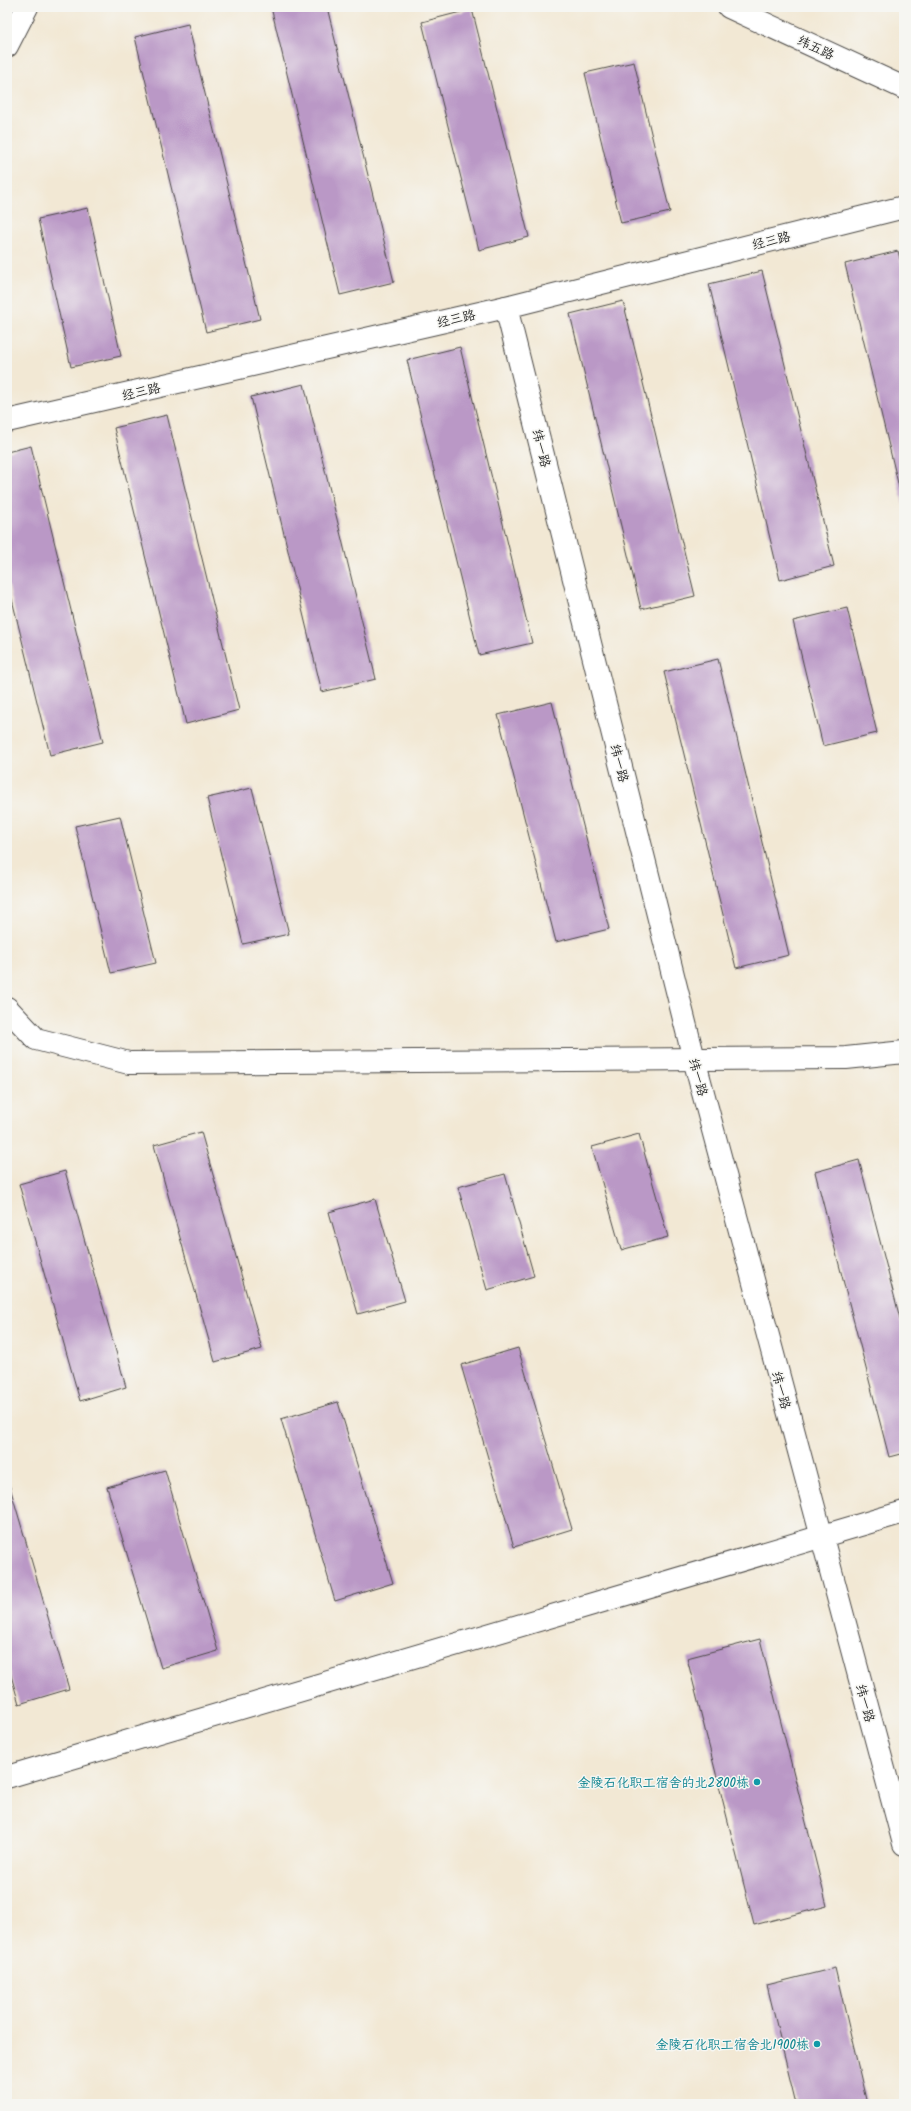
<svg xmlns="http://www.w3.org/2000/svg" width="911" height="2111" viewBox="0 0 911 2111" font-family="Kalam,'LXGW WenKai TC',sans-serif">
<rect width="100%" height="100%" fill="#f6f6f2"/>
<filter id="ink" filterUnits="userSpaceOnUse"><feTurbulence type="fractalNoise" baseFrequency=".025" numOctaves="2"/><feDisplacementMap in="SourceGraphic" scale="8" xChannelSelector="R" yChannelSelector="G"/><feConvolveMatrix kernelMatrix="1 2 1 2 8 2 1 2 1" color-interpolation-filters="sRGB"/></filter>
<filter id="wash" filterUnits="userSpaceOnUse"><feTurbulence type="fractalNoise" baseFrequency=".012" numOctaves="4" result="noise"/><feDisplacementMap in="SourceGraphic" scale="16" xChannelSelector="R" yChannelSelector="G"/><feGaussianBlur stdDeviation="0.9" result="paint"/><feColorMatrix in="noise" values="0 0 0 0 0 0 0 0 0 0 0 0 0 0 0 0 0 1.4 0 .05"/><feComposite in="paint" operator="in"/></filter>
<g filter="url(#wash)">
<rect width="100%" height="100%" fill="#f2e8d4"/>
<g id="blocks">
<g fill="#ba98c6">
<polygon points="271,7 327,7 394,282 340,295"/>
<polygon points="472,9 529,237 479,250 422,22"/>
<polygon points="188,24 260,319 206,332 135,37"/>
<polygon points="634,62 670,212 621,223 585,73"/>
<polygon points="88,208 121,356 71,367 38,219"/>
<polygon points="898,251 904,274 903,504 845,264"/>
<polygon points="762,271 834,566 780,580 709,284"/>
<polygon points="623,301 695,596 641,609 570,314"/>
<polygon points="460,347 532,643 479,655 407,360"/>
<polygon points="304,384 376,679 322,692 251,397"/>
<polygon points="167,415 239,710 186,724 114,428"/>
<polygon points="31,446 103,742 50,755 7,579 7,452"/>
<polygon points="847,608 877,733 823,746 793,621"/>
<polygon points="718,659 789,955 736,968 664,672"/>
<polygon points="552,702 609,929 556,942 498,715"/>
<polygon points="252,788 289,934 243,944 207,798"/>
<polygon points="120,816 156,963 111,973 75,826"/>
<polygon points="201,1132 262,1349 215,1362 154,1145"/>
<polygon points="639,1134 668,1237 621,1250 592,1147"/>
<polygon points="859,1160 904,1334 904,1453 889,1457 815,1172"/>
<polygon points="65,1171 126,1387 80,1401 19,1184"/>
<polygon points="505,1174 534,1276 487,1290 458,1187"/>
<polygon points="375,1199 405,1301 358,1314 329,1212"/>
<polygon points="518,1348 572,1529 514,1547 461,1365"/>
<polygon points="338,1402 393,1583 335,1601 281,1419"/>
<polygon points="165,1470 218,1651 161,1668 107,1487"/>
<polygon points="7,1477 69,1689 19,1704 7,1661"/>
<polygon points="760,1639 827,1906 754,1925 687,1658"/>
<polygon points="835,1968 867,2104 796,2104 767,1985"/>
</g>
</g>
</g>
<g filter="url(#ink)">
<use href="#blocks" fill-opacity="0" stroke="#494744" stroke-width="1"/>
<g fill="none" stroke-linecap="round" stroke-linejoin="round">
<g stroke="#494744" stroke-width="24">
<g id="minor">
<polyline points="729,7 904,88"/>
<polyline points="7,46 27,7"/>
<polyline points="506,307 694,1059 904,1844"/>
<polyline points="7,421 506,307 904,207"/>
<polyline points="7,1008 36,1039 129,1063 846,1058 904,1052"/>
<polyline points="7,1777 904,1512"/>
</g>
</g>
<use href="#minor" stroke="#fff" stroke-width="22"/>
</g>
</g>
<g fill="#0f9aa8" stroke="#f6f6f2" stroke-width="1.5">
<circle cx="757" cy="1782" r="4"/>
<circle cx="817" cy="2044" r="4"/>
</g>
<g text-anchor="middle" stroke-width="3" stroke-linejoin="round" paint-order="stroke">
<g font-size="13" fill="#2b2b2b" stroke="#f6f6f2">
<text transform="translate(816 47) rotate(25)" y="5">纬五路</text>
<text transform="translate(771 240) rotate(-14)" y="5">经三路</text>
<text transform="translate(456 318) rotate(-13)" y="5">经三路</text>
<text transform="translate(141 391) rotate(-13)" y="5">经三路</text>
<text transform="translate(542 448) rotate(76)" y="5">纬一路</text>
<text transform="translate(620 763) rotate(76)" y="5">纬一路</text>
<text transform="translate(699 1077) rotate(75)" y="5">纬一路</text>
<text transform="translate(782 1390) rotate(75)" y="5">纬一路</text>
<text transform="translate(866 1703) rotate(75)" y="5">纬一路</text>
</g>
<g font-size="13" fill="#0d838f" stroke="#f6f6f2" text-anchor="end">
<text x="749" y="1787">金陵石化职工宿舍的北2800栋</text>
<text x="809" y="2049">金陵石化职工宿舍北1900栋</text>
</g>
</g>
<rect width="911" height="2111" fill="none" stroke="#f6f6f2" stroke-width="24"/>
</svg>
